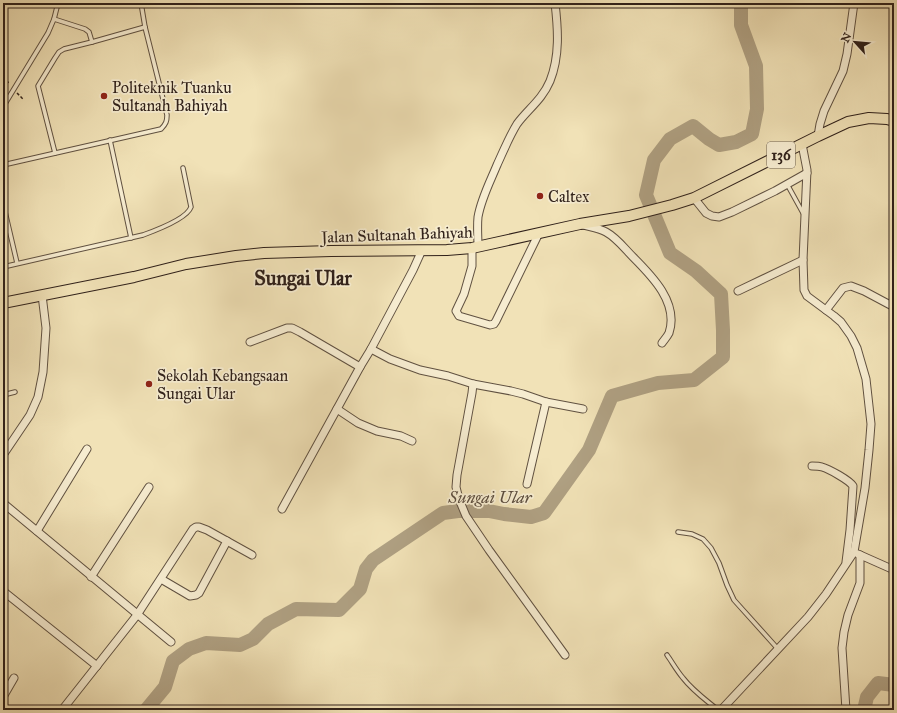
<svg xmlns="http://www.w3.org/2000/svg" width="897" height="713" viewBox="0 0 897 713" font-family="'IM FELL Great Primer',serif">
<rect width="100%" height="100%" fill="#f1e2b7"/>
<filter id="stains"><feTurbulence type="fractalNoise" baseFrequency=".005" numOctaves="4"/><feColorMatrix values="0 0 0 0 .2 0 0 0 0 .09 0 0 0 0 .02 0 0 0 .5 -.17"/></filter>
<radialGradient id="worn" r=".72"><stop offset=".6" stop-color="#630" stop-opacity="0"/><stop offset="1" stop-color="#630" stop-opacity=".3"/></radialGradient>
<g fill="none" stroke-linecap="round" stroke-linejoin="round">
<g stroke="#afa082" stroke-width="14">
<polyline points="146,710 165,687 173,661 189,649 206,643 240,645 253,639 268,624 296,609 339,610 360,589 366,569 373,560 443,513 458,511 489,511 504,514 531,517 544,513 589,450 612,396 658,383 694,380 723,357 723,330 721,294 696,271 670,253 646,195 654,160 670,139 693,126 709,139 719,145 736,142 752,134 757,109 756,66 741,25 741,3"/>
<polyline points="864,710 867,697 878,683 894,685"/>
</g>
<g stroke="#605141" stroke-width="5.5">
<g id="service">
<polyline points="54,19 85,29 89,32 92,42"/>
<polyline points="3,107 48,33 54,19 58,3"/>
<polyline points="110,140 131,238"/>
<polyline points="55,153 38,86 55,58 59,52 64,49 92,42 145,27"/>
<path d="M3,165L161,129C166,124 167,121 167,115L145,27L141,3"/>
<polyline points="787,184 803,213"/>
<polyline points="3,203 17,263"/>
<path d="M3,267L143,235C154,231 187,219 191,207L183,168"/>
<polyline points="3,395 15,392"/>
<polyline points="678,532 692,534 703,539 711,548 719,563 727,585 734,600 778,649"/>
<path d="M667,655C672,662 677,671 683,678C693,691 706,700 718,710"/>
</g>
</g>
<g stroke="#605141" stroke-width="9">
<g id="minor">
<polyline points="818,136 820,124 824,111 843,71 847,54 854,3"/>
<polyline points="694,198 706,213 712,216 719,217 732,212 775,191 807,173"/>
<path d="M583,225C590,227 599,228 606,232C617,238 624,248 633,257C652,276 679,303 669,333C667,337 664,340 662,343"/>
<path d="M478,247C478,237 477,227 478,217C481,199 490,182 497,165C503,152 509,137 517,124C528,109 542,100 550,81C560,56 558,29 555,3"/>
<polyline points="472,248 472,266 464,294 456,311 459,316 490,325 494,324 496,321 539,233"/>
<polyline points="738,291 803,260"/>
<polyline points="826,310 843,288 851,286 864,291 894,307"/>
<polyline points="250,342 287,328 292,328 300,332 360,367"/>
<polyline points="371,349 390,359 420,370 448,376 473,384 511,391 523,394 546,402 583,409"/>
<polyline points="473,384 472,393 457,475 456,487 459,499 466,516 489,550 565,655"/>
<polyline points="337,409 358,423 377,431 401,436 412,441"/>
<polyline points="3,455 30,415 38,397 43,372 46,328 42,295"/>
<path d="M812,466C815,466 819,466 822,467C829,469 849,480 853,486L850,530L846,562"/>
<polyline points="527,484 546,402"/>
<polyline points="3,503 171,642"/>
<polyline points="282,509 360,367 371,349 413,270 422,250"/>
<polyline points="37,531 87,449"/>
<polyline points="858,554 894,570"/>
<polyline points="91,577 149,487"/>
<polyline points="161,579 190,596 196,595 199,593 227,541"/>
<polyline points="3,591 97,666"/>
<polyline points="3,697 14,678"/>
<polyline points="62,710 137,615 193,529 196,527 199,527 207,530 252,555"/>
<polyline points="721,710 808,617 826,594 854,552 865,488 869,450 871,424 866,379 857,348 851,336 841,322 834,316 807,296 804,290 803,260 807,170 802,144"/>
<polyline points="846,710 842,648 844,632 848,615 860,583 860,555"/>
</g>
</g>
<g stroke="#30211a" stroke-width="12">
<polyline id="primary" points="3,303 134,277 186,264 236,256 264,253 331,251 447,250 472,248 580,224 629,216 672,205 694,198 818,136 848,122 869,118 887,119 894,121"/>
</g>
<g stroke="#30211a" stroke-width="1.5" stroke-dasharray="3 2" stroke-linecap="butt">
<polyline points="3,77 10,84"/>
<polyline points="17,93 24,100"/>
</g>
<use href="#service" stroke="#f6ecd0" stroke-width="3.5"/>
<use href="#minor" stroke="#f6ecd0" stroke-width="7"/>
<use href="#primary" stroke="#f1e2b7" stroke-width="10"/>
</g>
<g fill="#8f2418" stroke="#f6ecd0" stroke-width="1.5">
<circle cx="104" cy="96" r="4"/>
<circle cx="540" cy="196" r="4"/>
<circle cx="149" cy="384" r="4"/>
</g>
<g text-anchor="middle" stroke-width="3.5" stroke-linejoin="round" paint-order="stroke">
<rect fill="#f6ecd0" stroke="#6b5e51" stroke-width="1" x="767" y="142" width="28" height="26" rx="3"/>
<g font-size="15" font-weight="bold" fill="#30211a">
<text x="781" y="160">136</text>
</g>
<g font-size="16" fill="#30211a" stroke="#f6ecd0" text-anchor="start">
<text x="112" y="93">Politeknik Tuanku<tspan x="112" dy="18">Sultanah Bahiyah</tspan></text>
<text x="548" y="202">Caltex</text>
<text x="157" y="381">Sekolah Kebangsaan<tspan x="157" dy="18">Sungai Ular</tspan></text>
</g>
<g font-size="16" fill="#30211a" stroke="#f6ecd0">
<text transform="translate(397 234) rotate(-2)" y="6">Jalan Sultanah Bahiyah</text>
</g>
<g font-size="17" font-style="italic" fill="#5c4d3e" stroke="#f6ecd0">
<text x="490" y="503">Sungai Ular</text>
</g>
<g font-size="20" font-weight="bold" fill="#30211a" stroke="#f6ecd0">
<text x="303" y="285">Sungai Ular</text>
</g>
</g>
<rect width="897" height="713" fill="none" stroke="#f1e2b7" stroke-width="16"/>
<rect x="4" y="4" width="889" height="705" fill="none" stroke="#30211a" stroke-width="2"/>
<rect x="8" y="8" width="881" height="697" fill="none" stroke="#30211a"/>
<g transform="translate(855 42) rotate(297)" stroke="#f6ecd0" stroke-width="3" paint-order="stroke">
<path d="M0-3L7 15L0 10L-7 15Z" fill="#30211a"/>
<text y="-6" font-size="11" font-weight="bold" text-anchor="middle" fill="#30211a">N</text>
</g>
<rect width="100%" height="100%" filter="url(#stains)"/>
<rect width="100%" height="100%" fill="url(#worn)"/>
</svg>
